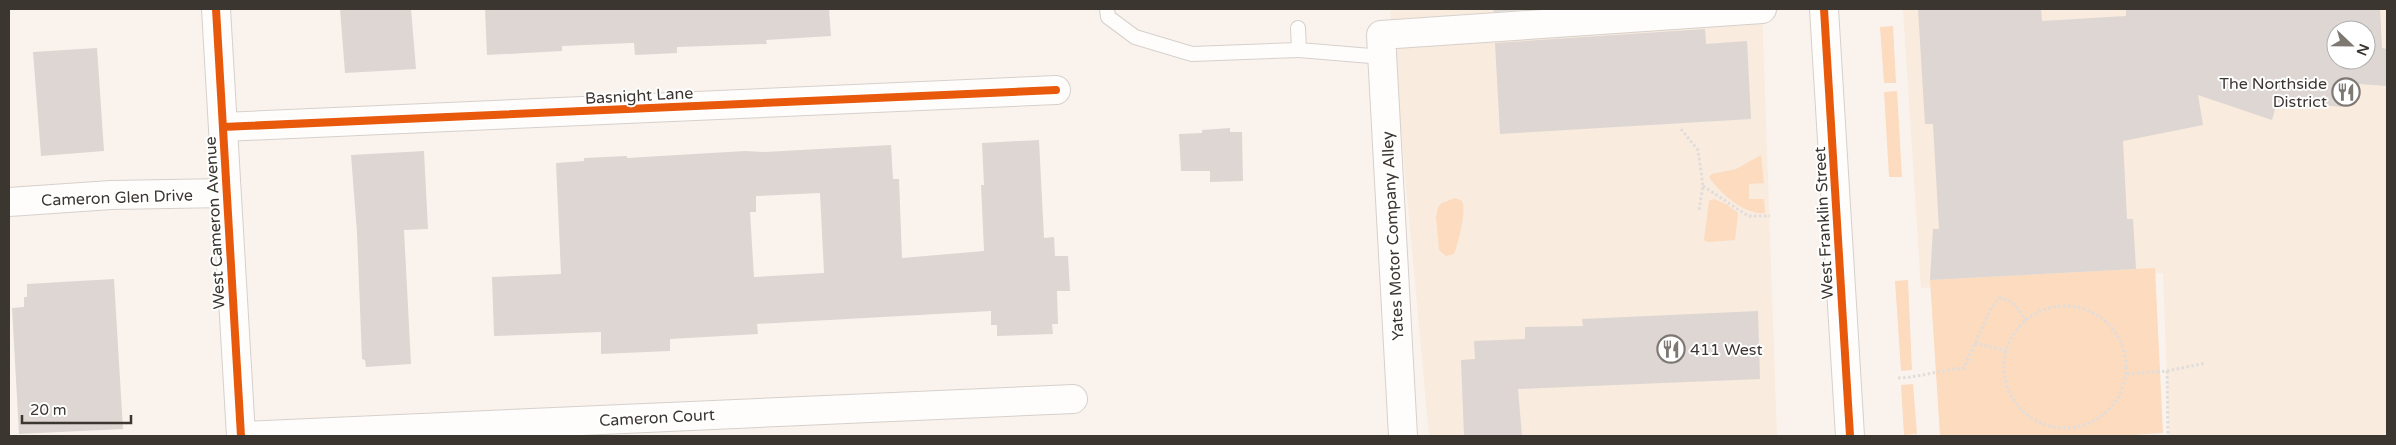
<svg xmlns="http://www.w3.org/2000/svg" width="2396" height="445" viewBox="0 0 2396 445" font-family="'Varela Round',sans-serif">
<rect width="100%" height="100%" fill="#faf3ed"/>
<g fill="#f9ebde" fill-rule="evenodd">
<polygon points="1390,9 1762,9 1777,436 1429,436"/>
<path d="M1903,9H2387V436H2169L2163,273L1921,288ZM2336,30H2366V60H2336Z"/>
</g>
<g fill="#fcdbbf">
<polygon points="1893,26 1896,83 1884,83 1880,27"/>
<polygon points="1897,91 1902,177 1889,177 1884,92"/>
<path d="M1761,155L1764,183L1749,184V199H1764L1765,213C1744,215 1720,193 1709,177L1712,174L1736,169Z"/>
<path d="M1455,198L1462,201C1467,209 1458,244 1454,254L1446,256L1439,250L1436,217L1438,207L1442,203Z"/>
<polygon points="1714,199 1726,204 1738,213 1735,240 1708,242 1704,240 1709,201"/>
<polygon points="2155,268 2163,433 2118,436 1940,436 1930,280"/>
<polygon points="1908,280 1912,370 1901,371 1895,281"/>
<polygon points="1913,384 1917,434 1904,435 1901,385"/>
</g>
<g fill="#ddd6d2" fill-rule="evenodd">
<polygon points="340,9 411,9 416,69 345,73"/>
<polygon points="485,9 829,9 831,36 766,40 767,44 677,47 677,53 635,55 634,43 631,43 562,46 562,51 487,55"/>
<polygon points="1493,9 1536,9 1494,12"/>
<path d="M1918,9H2041L2042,21L2126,16V9H2380L2382,48L2387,49V86L2346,83L2344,107L2277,102L2272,120L2198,95L2203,125L2123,141L2127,219H2133L2136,269L1930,280L1933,229H1939L1933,124H1925ZM2336,30H2366V60H2336Z"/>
<polygon points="1705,29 1706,44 1747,41 1751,119 1500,134 1495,43"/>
<polygon points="97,48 104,151 41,156 33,52"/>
<polygon points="1230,128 1230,132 1242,132 1243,181 1210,182 1210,171 1181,171 1179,134 1202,133 1202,130"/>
<path d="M1039,140L1044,238L1054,237L1055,256H1068L1070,291H1057L1058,324H1052L1053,334L997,336V325H991V311L757,324L758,334L670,339V351L601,354V332L494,336L492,277L561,274L556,163L584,161V158L627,156V158L745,151L765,152L891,145L893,179H899L902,258L984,251L981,185H984L982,143ZM820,193L824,273L754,277L750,212H756V196Z"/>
<polygon points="424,151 428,229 404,230 411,364 366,367 365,360 362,359 357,233 351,155"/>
<polygon points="114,279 123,429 19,434 12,308 24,307 24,297 27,297 27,284"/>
<polygon points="1758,311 1760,379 1518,389 1522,436 1464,436 1461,360 1475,359 1474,341 1525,339 1525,327 1583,326 1582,319"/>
</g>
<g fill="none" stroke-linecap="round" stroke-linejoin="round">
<g stroke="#d6d0cc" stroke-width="16">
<g id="service">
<polyline points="1107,9 1108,17 1135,37 1192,54 1299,50"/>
<polyline points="1298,28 1299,50 1383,57"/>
</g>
</g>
<g stroke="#d6d0cc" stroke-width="30">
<g id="minor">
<polyline points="223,127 1056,90"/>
<polyline points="9,202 111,195 226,193"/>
<polyline points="241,436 1073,399"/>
<polyline points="1403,436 1381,35 1762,9"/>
</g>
</g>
<g stroke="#d6d0cc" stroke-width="30">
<polyline id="tertiary" points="216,9 241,436"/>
</g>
<g stroke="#d6d0cc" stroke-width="30">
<polyline id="secondary" points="1824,9 1850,436"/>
</g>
<g stroke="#e0dddb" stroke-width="3" stroke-dasharray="2.5 2.5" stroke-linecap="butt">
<polyline points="1681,129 1698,150 1703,186 1699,210"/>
<polyline points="1703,186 1748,216 1770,216"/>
<circle cx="2065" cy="367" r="61"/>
<polyline points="1975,343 2006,351"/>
<polyline points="2167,371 2168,436"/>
<polyline points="2127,374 2167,371 2206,363"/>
<path d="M1898,378C1921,377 1941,370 1964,368L1990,310L1999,298C2013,300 2019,308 2025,321"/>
</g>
<use href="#service" stroke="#fefdfc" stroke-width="14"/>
<use href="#minor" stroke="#fefdfc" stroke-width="28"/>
<use href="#tertiary" stroke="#fefdfc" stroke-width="28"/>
<use href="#secondary" stroke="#fefdfc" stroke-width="28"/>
<g stroke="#fff" stroke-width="11">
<g id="cycleway">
<polyline points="216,9 241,436"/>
<polyline points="1824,9 1850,436"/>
<polyline points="223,127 1056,90"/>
</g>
</g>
<use href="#cycleway" stroke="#e8590c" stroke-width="8"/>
</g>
<defs>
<g id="restaurant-ring" transform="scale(1.4375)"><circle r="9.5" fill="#fff" stroke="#7e7873" stroke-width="1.5"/><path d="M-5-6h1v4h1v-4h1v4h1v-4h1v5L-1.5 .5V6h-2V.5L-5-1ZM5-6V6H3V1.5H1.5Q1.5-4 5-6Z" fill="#7e7873"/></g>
</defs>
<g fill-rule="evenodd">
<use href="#restaurant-ring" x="2346" y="92"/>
<use href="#restaurant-ring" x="1671" y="349"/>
</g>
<g text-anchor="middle" stroke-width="4" stroke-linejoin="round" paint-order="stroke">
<g font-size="16" fill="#3c3631" stroke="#fff" text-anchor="end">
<text x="2327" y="89">The Northside<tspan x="2327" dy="18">District</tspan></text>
<text x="1690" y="355" text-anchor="start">411 West</text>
</g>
<g font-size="16" fill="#3c3631" stroke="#fff">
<text transform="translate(639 95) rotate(-3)" y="6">Basnight Lane</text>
<text transform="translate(117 197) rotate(-2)" y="6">Cameron Glen Drive</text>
<text transform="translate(214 223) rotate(-93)" y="6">West Cameron Avenue</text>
<text transform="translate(1823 223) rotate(-93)" y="6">West Franklin Street</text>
<text transform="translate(1392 236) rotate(-93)" y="6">Yates Motor Company Alley</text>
<text transform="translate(657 417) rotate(-3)" y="6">Cameron Court</text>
</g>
</g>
<rect width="2396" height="445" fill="none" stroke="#3c3631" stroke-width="20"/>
<g transform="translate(2351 45) rotate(112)"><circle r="24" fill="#ffffff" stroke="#b1afad"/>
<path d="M0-4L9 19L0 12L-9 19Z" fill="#7e7873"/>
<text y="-8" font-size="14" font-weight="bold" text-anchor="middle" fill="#3c3631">N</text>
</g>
<path d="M22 415v8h109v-8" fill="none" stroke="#3c3631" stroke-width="2.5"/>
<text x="30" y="415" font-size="15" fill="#3c3631" stroke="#ffffff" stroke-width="4" paint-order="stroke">20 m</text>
</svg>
